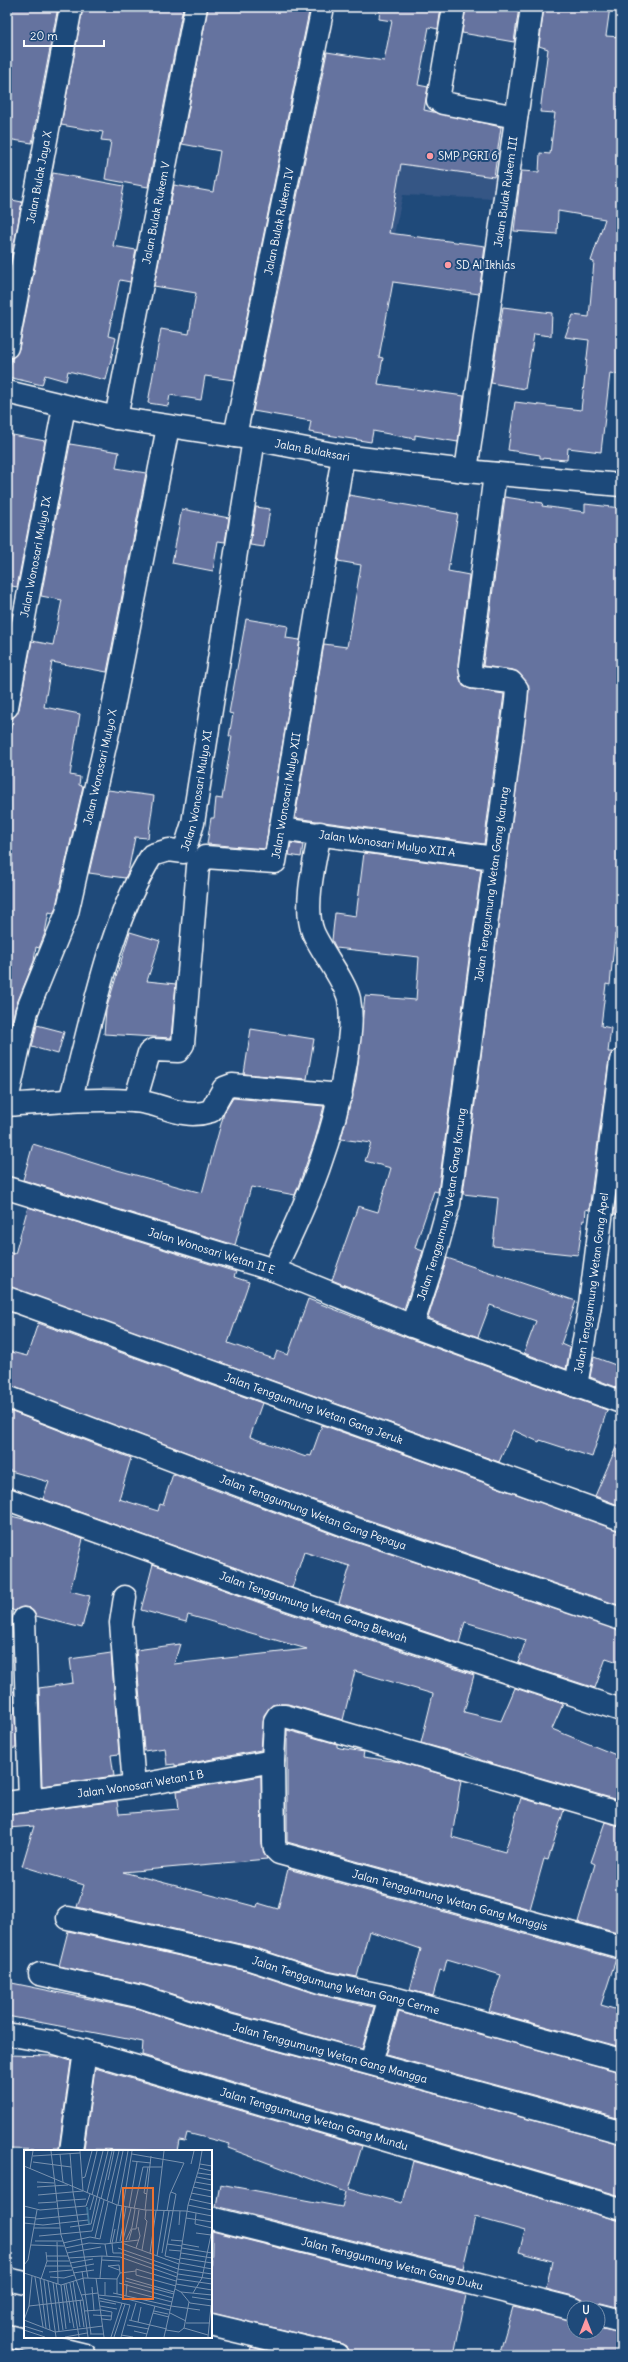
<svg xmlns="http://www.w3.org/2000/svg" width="628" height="2362" viewBox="0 0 628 2362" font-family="Delius,sans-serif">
<rect width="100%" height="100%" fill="#1f4a7a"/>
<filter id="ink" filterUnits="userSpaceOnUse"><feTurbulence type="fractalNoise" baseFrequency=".025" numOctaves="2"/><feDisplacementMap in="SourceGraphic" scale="8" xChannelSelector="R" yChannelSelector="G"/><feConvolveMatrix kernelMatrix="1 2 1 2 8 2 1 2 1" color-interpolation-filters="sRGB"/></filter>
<g filter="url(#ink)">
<polygon fill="#345685" points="366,99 508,118 497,199 403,195 385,274"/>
<g fill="#65739f" stroke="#fff">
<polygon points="7,7 58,7 32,143 7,139"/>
<polygon points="83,7 183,7 148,187 105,179 111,141 101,140 103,132 61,125"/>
<polygon points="208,7 310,7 234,380 205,376 201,400 170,395 168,406 148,403 161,329 189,334 196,293 154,286 174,185 213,192 220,151 182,144"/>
<polygon points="380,7 441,7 438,29 429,27 418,85 428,87 424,110 501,127 494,177 401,164 389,233 485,246 479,294 393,282 379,357 383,358 378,384 464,396 458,442 415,435 415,439 373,431 371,442 309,432 311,421 253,411 327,52 384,61 392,21 379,19"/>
<polygon points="466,7 519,7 514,42 462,33"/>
<polygon points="544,7 610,7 606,36 621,37 621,375 610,373 601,452 568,448 567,460 540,458 540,455 508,450 515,402 581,410 589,340 565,337 573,315 589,317 594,262 591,261 605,219 558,211 557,234 514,231 521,171 539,172 540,153 550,154 555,113 540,112 548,49 539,46"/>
<polygon points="53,173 124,186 113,246 136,250 130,282 120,280 119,282 108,336 116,338 106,380 68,371 66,381 45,375 42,385 8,377 12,358 19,349"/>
<polygon points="7,199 22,202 9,271 7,271"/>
<polygon points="503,307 552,313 551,336 534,334 525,389 491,383"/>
<polygon points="7,434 45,441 17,587 7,585"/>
<polygon points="70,444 119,452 116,468 146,473 107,672 52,662 44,707 80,714 70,775 80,777 79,785 83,786 55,910 53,913 49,912 45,933 39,948 36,947 34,961 15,1008 7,1043 7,748 13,718 19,709 32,641 53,645 62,600 41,596"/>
<polygon points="349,495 458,514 448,571 469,575 458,664 460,679 463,686 470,689 504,694 484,844 295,818 324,644 347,647 361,565 338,561"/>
<polygon points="505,497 543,503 542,506 585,512 585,504 621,508 621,922 620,934 615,934 610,985 606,984 601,1026 611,1028 608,1052 612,1052 609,1059 589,1210 586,1209 585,1221 583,1220 578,1255 493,1246 498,1198 463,1194 529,690 526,681 513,670 483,666"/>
<polygon points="256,507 270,509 264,547 250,545"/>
<polygon points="182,509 229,518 225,542 218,541 213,571 172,563"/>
<polygon points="246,619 288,626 286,638 300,640 265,849 207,844 211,818 214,818 216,798 222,799 232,736 229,736 233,714 229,713"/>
<polygon points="108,790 154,796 148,838 135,837 128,872 125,878 89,873"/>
<polygon points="291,843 303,845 301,857 289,855"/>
<polygon points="364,853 481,869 438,1192 434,1191 418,1238 415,1248 423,1251 404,1309 332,1280 358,1206 378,1212 391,1168 365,1161 371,1143 341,1139 356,1080 365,996 416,1000 419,957 336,948 332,940 335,913 356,916"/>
<polygon points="130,932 160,941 147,981 176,984 171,1038 104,1034 106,1010"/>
<polygon points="37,1025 64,1032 58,1054 32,1047"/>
<polygon points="251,1029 314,1039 307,1079 244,1074"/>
<polygon points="233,1098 324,1106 315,1140 295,1195 251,1187 235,1245 23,1180 33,1144 106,1167 202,1193 224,1113"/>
<polygon points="621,1160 621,1215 614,1214"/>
<polygon points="28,1207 236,1272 234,1277 249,1282 228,1343 274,1359 277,1351 288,1355 308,1299 408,1338 607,1410 592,1457 540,1440 539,1442 513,1430 499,1462 7,1286 7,1252 15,1254"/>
<polygon points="447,1258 576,1301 561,1344 570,1348 566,1369 524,1353 536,1321 490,1305 478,1337 428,1318"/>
<polygon points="38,1323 262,1403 250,1437 261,1441 306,1457 307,1455 311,1456 322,1425 621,1531 621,1606 351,1514 7,1385 7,1351 27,1356"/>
<polygon points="594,1357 621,1367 621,1389 590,1377"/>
<polygon points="7,1410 131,1458 119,1499 158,1511 160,1504 163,1505 173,1474 343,1538 621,1631 621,1663 606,1658 595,1688 518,1663 526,1640 465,1622 459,1643 339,1603 350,1566 304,1552 292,1588 43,1499 49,1482 7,1470"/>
<polygon points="621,1436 621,1506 595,1496"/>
<polygon points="7,1515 36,1522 83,1539 70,1591 90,1596 82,1628 36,1616 30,1608 23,1607 15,1611 7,1608"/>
<polygon points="153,1564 285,1612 474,1675 464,1712 501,1721 515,1688 563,1704 552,1729 621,1757 621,1801 483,1761 465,1753 465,1755 421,1743 433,1694 355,1671 343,1720 288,1704 278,1704 272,1705 264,1715 261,1750 175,1766 175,1764 167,1765 165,1748 144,1751 136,1650 180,1644 174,1664 307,1649 188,1615 186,1622 141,1610"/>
<polygon points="111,1653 119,1754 111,1755 114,1776 42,1786 39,1688 73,1683 70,1659"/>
<polygon points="14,1691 16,1748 7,1749 7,1692"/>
<polygon points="287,1730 337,1744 337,1747 340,1748 364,1752 363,1757 400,1762 461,1780 452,1837 505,1852 521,1798 564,1810 548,1860 544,1859 530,1909 287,1842"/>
<polygon points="261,1776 262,1843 267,1859 123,1872 257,1907 258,1903 278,1909 288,1869 616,1959 601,2005 621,2011 621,2047 489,2011 501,1975 447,1959 444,1971 440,1970 433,1996 410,1990 421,1949 369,1931 357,1977 327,1971 253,1947 77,1907 84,1885 22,1866 34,1826 7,1828 7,1815 117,1801 119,1814 179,1809 177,1791"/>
<polygon points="605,1822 621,1826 621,1934 578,1922 595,1864 591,1862"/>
<polygon points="68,1931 247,1971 320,1995 374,2007 362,2049 232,2013 145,1985 59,1966"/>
<polygon points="7,1982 139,2009 225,2037 621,2144 621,2196 142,2055 143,2042 7,2016"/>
<polygon points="399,2012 621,2072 621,2119 386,2055"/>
<polygon points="7,2055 56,2056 71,2061 59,2148 54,2148 54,2150 7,2149"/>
<polygon points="95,2068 362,2146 349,2189 402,2203 413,2161 621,2221 621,2308 601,2303 594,2303 586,2308 583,2300 577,2297 546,2289 552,2261 519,2252 525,2231 475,2217 463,2268 216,2206 220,2184 342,2207 346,2192 228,2148 230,2144 187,2133 185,2141 179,2140 177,2151 84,2149"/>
<polygon points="212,2231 466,2295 454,2355 349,2355 346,2346 340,2343 211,2313"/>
<polygon points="513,2307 574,2321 574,2332 598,2332 598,2328 621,2333 621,2355 499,2355"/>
<polygon points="251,2347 283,2355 249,2355"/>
</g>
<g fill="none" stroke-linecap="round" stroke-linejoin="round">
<g stroke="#fff" stroke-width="25">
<g id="minor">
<polyline points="454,7 438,100 443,103 516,117"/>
<path id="s1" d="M7,347L71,7"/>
<path id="s2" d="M7,392L116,418L254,439L343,456L466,471L621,485"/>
<path id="s3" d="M116,418L196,7"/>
<path id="s4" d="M235,436L323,7"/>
<path id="s5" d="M466,471L532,7"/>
<path id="s6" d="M7,707L64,407"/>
<path id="s7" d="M280,829L494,858"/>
<path id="s8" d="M7,1100L27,1011L67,913L109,728L168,427"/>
<path id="s9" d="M70,1101C92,1021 108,925 152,855L169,850L184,852L193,823L254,439"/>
<path id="s10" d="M135,1101L149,1053L153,1050L178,1051L183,1044L198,866L205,857L275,862L343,456"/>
<path d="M7,1105C49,1102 91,1098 133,1101C162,1102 180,1121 211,1111L224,1088L232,1085L341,1095"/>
<path id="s11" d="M7,1188L274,1270L412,1326L621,1402"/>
<path d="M274,1270C308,1201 334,1139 346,1062C349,1041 353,1021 349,999C345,981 321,951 313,932C303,907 315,859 320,833"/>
<path id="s12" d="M7,1298L621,1519"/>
<path id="s13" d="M412,1326L433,1262L449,1204L516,701L517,689L511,682L472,677L470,666L495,474"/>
<path id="s14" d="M576,1386L590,1304L621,1061"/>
<path id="s15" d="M7,1397L347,1526L621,1619"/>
<path id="s16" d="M7,1499L290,1600L621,1710"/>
<polyline points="125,1597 121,1623 134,1786"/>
<polyline points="24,1619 30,1800"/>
<path id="s17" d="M7,1803L134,1786L273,1761"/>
<path id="s18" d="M621,1814L285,1716H278L275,1721L273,1761L274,1843L275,1849L279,1853L621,1947"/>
<path id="s19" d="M68,1918L250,1959L324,1983L390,1997L621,2060"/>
<path id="s20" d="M40,1974L142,1997L228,2025L621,2132"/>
<path id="s21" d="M7,2034L52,2042L621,2209"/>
<polyline points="371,2063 390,1997"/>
<polyline points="71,2151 85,2051"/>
<path id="s22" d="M211,2218L574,2309"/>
<polyline points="7,2279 25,2283"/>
<polyline points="598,2315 621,2321"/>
<polyline points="211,2325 337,2355"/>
<polyline points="7,2336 85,2355"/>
</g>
</g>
<use href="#minor" stroke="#1f4a7a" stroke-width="22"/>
</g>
</g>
<g fill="#ff9aa2" stroke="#1f4a7a" stroke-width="1.5">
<circle cx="430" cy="156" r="4"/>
<circle cx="448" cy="265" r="4"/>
</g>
<g text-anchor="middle" stroke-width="4" stroke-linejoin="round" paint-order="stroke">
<g font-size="11" fill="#fff" stroke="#1f4a7a" text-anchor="start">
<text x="438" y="160">SMP PGRI 6</text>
<text x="456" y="269">SD Al Ikhlas</text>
</g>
<g font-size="11" fill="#fff" stroke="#1f4a7a">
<text dy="4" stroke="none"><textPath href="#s1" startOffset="173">Jalan Bulak Jaya X</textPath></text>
<text dy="4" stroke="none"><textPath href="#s5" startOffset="282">Jalan Bulak Rukem III</textPath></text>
<text dy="4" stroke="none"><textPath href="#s3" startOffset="209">Jalan Bulak Rukem V</textPath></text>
<text dy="4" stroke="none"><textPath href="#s4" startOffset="219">Jalan Bulak Rukem IV</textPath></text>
<text dy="4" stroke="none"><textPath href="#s2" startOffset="311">Jalan Bulaksari</textPath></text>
<text dy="4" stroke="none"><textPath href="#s6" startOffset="153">Jalan Wonosari Mulyo IX</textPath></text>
<text dy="4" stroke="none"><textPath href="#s8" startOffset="347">Jalan Wonosari Mulyo X</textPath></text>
<text dy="4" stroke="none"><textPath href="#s9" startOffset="356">Jalan Wonosari Mulyo XI</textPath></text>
<text dy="4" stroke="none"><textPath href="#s10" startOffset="416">Jalan Wonosari Mulyo XII</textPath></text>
<text dy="4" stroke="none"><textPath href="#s7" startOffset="108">Jalan Wonosari Mulyo XII A</textPath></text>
<text dy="4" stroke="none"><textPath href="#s13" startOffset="450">Jalan Tenggumung Wetan Gang Karung</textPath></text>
<text dy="4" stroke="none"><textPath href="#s13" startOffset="126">Jalan Tenggumung Wetan Gang Karung</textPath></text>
<text dy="4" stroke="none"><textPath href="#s11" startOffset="214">Jalan Wonosari Wetan II E</textPath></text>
<text dy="4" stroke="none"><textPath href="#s14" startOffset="104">Jalan Tenggumung Wetan Gang Apel</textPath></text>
<text dy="4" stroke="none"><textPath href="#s12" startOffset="326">Jalan Tenggumung Wetan Gang Jeruk</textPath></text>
<text dy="4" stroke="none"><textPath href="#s15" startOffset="327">Jalan Tenggumung Wetan Gang Pepaya</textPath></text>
<text dy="4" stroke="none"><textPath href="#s16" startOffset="325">Jalan Tenggumung Wetan Gang Blewah</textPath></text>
<text dy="4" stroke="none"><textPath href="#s17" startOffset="135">Jalan Wonosari Wetan I B</textPath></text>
<text dy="4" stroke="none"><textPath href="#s18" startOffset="674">Jalan Tenggumung Wetan Gang Manggis</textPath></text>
<text dy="4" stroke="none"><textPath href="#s19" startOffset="286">Jalan Tenggumung Wetan Gang Cerme</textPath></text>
<text dy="4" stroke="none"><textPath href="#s20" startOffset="301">Jalan Tenggumung Wetan Gang Mangga</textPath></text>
<text dy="4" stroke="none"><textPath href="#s21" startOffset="319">Jalan Tenggumung Wetan Gang Mundu</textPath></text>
<text dy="4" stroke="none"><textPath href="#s22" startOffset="187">Jalan Tenggumung Wetan Gang Duku</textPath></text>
</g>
</g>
<g transform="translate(24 2150)">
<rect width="188" height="188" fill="#1f4a7a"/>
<path fill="none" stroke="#40769d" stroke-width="2" d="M63,57L65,74"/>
<path fill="none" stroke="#7992af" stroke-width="1" d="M27,1L37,85L59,150L64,187M46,3L49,42L64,128M36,4L39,32M108,4L160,13L146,44L143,61M9,6L56,3M108,11L127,13M9,12L47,17M167,14L170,1M176,14L188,16M0,16L93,55L121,60L162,61L188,66M175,18L188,21M6,19L9,1M174,23L188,25M173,27L188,30M58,28L61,27L68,1M84,30L90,1M13,32L30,33M171,32L188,35M13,37L44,35M169,37L188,41M147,42L152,44L141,106L156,110M63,43L73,1M167,43L188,47M123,44L120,43L124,17M14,45L59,41L56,1M68,45L79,1M73,47L84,1M77,49L88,1M165,49L188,54M32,51L62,49M83,51L95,1M14,53L32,52M88,53L99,1M94,55L104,1M164,55L188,60M0,56L16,60L62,56L66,44M99,56L108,1M105,58L113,12M110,59L119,17H138M66,60L70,46M121,60L127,6M133,61L140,1M172,63L171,74L188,78M0,67L12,68M162,68L188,72M12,69L64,64M0,73L19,75L64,70M155,75L156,61M46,77L67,74L73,47M10,78H36M172,83L187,85M15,86L68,81L76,48M71,88L80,50M99,90L107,58M102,90L108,77L111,59M105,90L108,79H112L115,60M147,90L159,91M11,91H39M96,91L102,57M98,91V93L155,114M33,92L34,134M92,92L98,56M39,93L66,87L76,89L84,52M88,93L89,103H97L153,123M88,93L91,79M81,94L83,106M86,94L93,55M143,94L158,96M158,94L175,97M7,95L40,96M41,98L65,93L81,94L115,90M94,98L154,119L188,124M112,98L116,86L114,77M158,98L188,103M118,100L123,71L121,69L122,60M145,100L157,101M43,103L77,97M126,103L132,61M138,103L145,61M157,103L188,108M23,106H44M78,106L96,107L153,127M133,106L140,61M44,108L78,106L76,128M156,108L188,113M78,110L96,111M23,111H45M46,113L69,109M156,113L188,119M0,115L4,110L13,60M21,116H47M48,118L70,114M95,120L84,116L95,115L96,123M58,121L67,184M25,122L48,120M0,123L37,135L60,128L93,129M49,123L70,120M154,124L188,129M11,127L19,177M26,127L40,128L50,125M16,128L22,178M72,128L80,187M102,128L150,142M17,129L23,111L22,102M93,129L96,123L112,121M93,129V144M153,129L188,134M20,130L26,180M24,131L32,187M49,131L56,177M101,131L150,144M29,132L35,181M81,132V145M32,133L39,180M46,133L55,187M95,133L149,148M40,134L46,173M42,134L50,178M152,134L188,140M37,135L42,179M152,136L112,125V119L152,131M68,137L70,161M151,139L157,142L166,153L188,156M105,141L148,152M157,142L188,145M89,143L147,156M169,143L178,128L188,80M57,145L74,143M74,145L95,147L146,160M102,146L103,134M168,147L188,150M75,148L106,155L97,187M56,150L60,177M76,151L92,154M5,156L59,150M76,156L93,159M147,156L176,160M77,160L88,162L87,170L78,169M60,161L76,160M130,161L144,164M129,163L145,167M146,163L162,171M69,165L87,166M0,170L31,182L79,176M0,170L5,156L8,126M105,170L143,179M107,170L112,153M114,172L117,157M162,173H186M103,175L125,179M0,176L19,182M160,178L184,185M0,180L21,187M142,180L155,182L160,178L165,152M110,181L123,184M66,184H80M97,185L109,187M41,187L63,183M87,187L98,153M90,187L101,154M122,187L131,156M140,187L152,134L164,55L175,18L178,1M184,187L187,156"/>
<path fill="#eb7230" fill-opacity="0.15" stroke="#eb7230" stroke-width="2" d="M99,38H129V149H99Z"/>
<rect width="188" height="188" fill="none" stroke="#fff" stroke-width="2"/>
</g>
<rect width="628" height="2362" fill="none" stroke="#1f4a7a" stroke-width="24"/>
<rect x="12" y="12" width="604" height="2338" fill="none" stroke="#fff" stroke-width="1.5" filter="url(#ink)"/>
<g transform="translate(586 2320)"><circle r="19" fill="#1f4a7a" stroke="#7992af"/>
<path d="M0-3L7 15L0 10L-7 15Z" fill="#ff9aa2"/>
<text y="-6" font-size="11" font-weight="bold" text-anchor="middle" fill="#ffffff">U</text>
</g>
<path d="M24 40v6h80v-6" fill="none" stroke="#ffffff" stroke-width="2"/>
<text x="30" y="40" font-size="12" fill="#ffffff" stroke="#1f4a7a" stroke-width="3" paint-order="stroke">20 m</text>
</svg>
